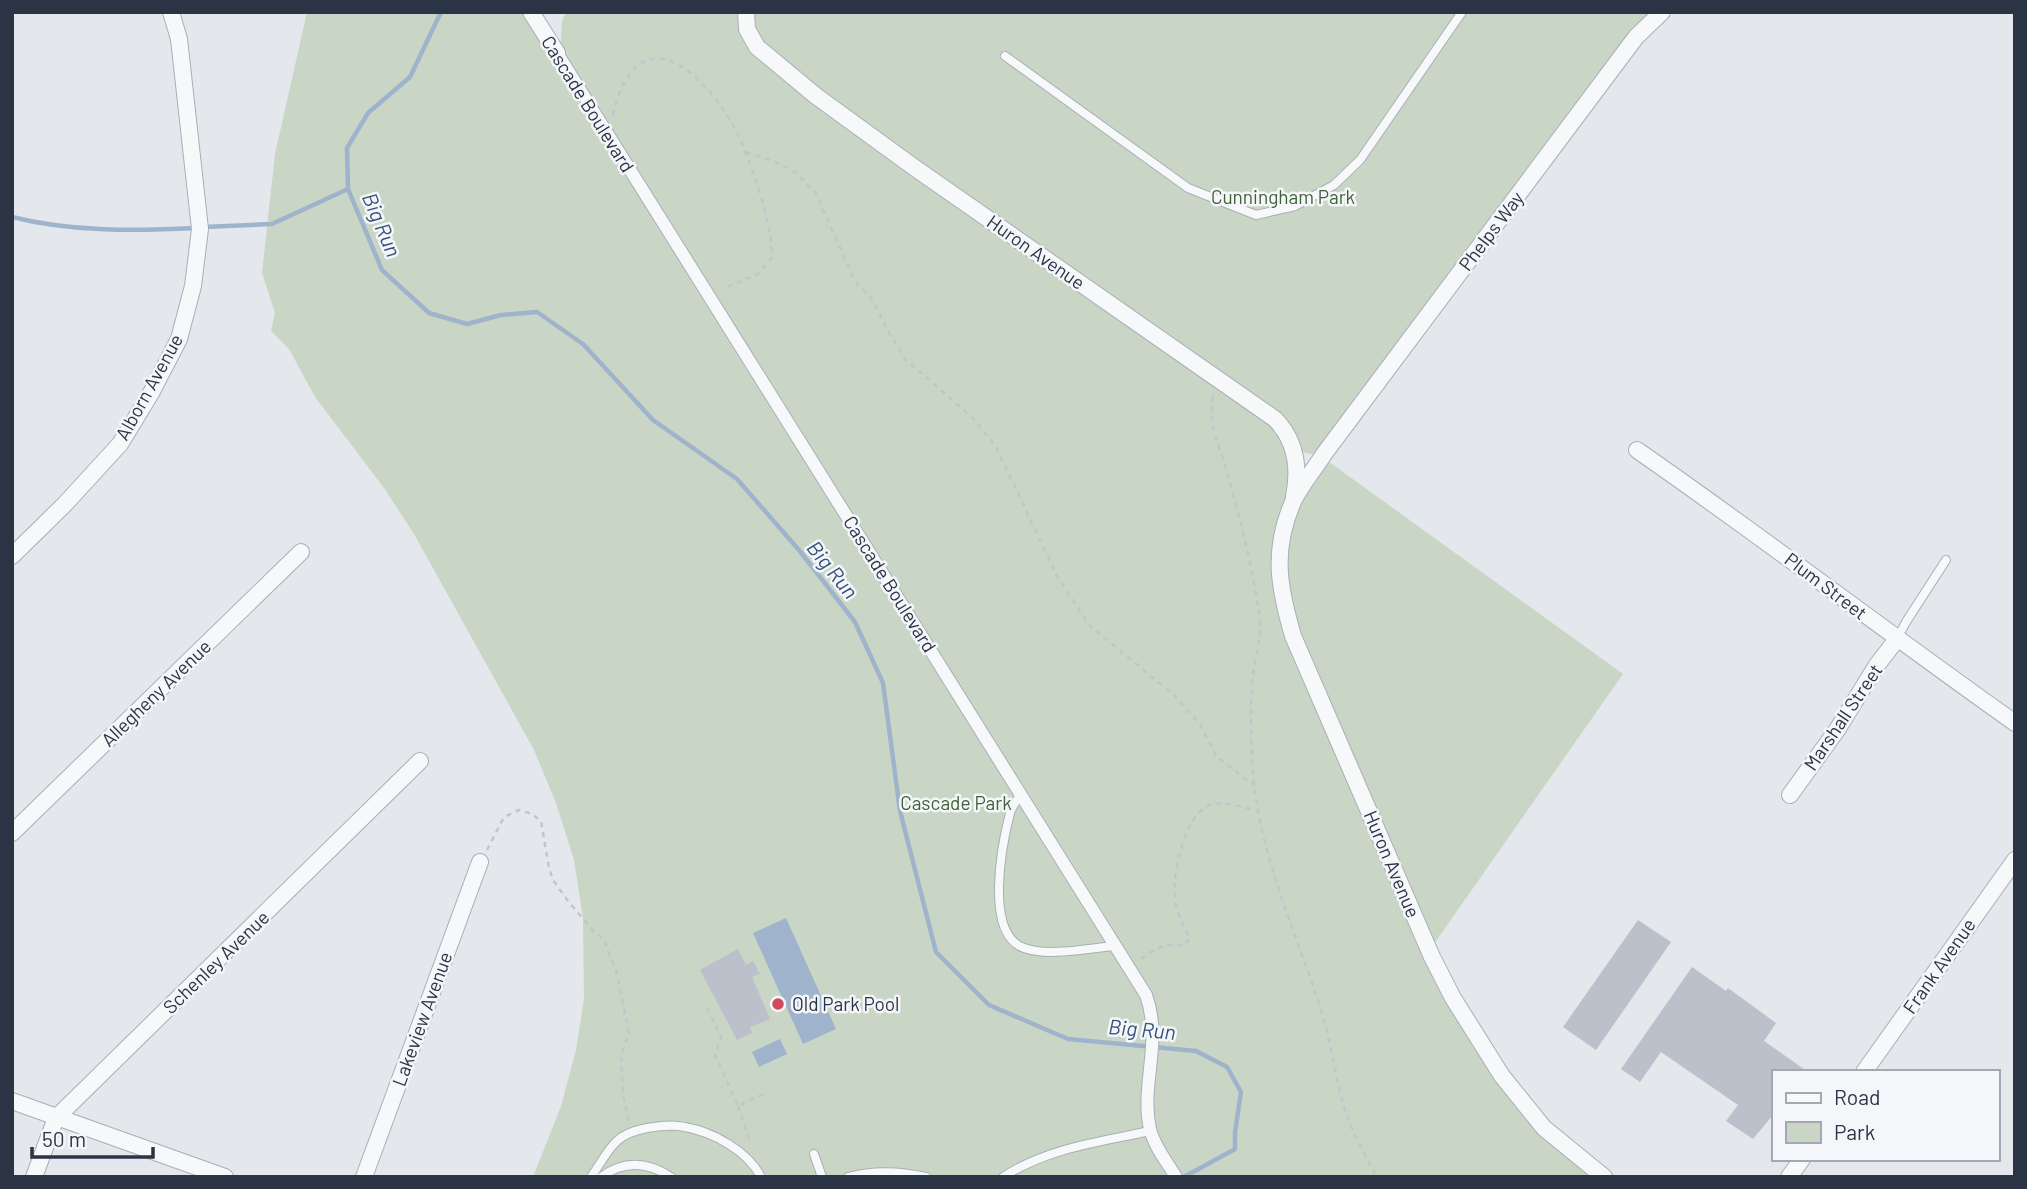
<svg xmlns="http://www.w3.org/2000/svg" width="2027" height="1189" viewBox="0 0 2027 1189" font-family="Barlow,sans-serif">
<rect width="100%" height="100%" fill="#e4e7ec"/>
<polygon fill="#c9d6c5" points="307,12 531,12 560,57 562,21 566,12 1662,12 1320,455 1306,453 1296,447 1293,503 1325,459 1623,674 1429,951 1502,1076 1604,1177 533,1177 561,1106 576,1050 584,999 583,918 574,860 556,803 534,750 414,534 384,488 315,397 289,349 271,331 275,313 262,273 275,154"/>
<g fill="#9fb4cc">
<polygon points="786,918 836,1029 803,1044 753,933"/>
<polygon points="780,1039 787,1054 759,1067 752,1052"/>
</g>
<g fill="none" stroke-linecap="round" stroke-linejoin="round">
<g stroke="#9fb4cc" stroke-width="4.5">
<polyline points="441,12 410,77 368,113 347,148 348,189 382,270 429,313 467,324 501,315 537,312 583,344 653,420 737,479 799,550 855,622 883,683 900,811 936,952 989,1005 1068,1039 1196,1051 1227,1067 1241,1092 1235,1132 1235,1149 1184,1177"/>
<path d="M12,217C71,232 136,231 196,228"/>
<polyline points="204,227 272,224 348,189"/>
</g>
</g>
<g fill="#bbc0ca">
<polygon points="1638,920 1671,942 1596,1050 1563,1027"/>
<polygon points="738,949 746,965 753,961 760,974 752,977 770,1019 750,1027 752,1033 737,1040 700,970"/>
<polygon points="1692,967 1726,991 1728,988 1776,1023 1764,1041 1808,1072 1773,1072 1773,1115 1753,1139 1726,1121 1738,1105 1661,1052 1640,1082 1621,1069"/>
</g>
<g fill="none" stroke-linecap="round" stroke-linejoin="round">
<g stroke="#a9aeb7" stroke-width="10">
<g id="service">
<polyline points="1005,56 1188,188 1256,215 1295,206 1334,185 1360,160 1462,12"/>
<polyline points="1897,639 1906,622 1946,560"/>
<path d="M1021,794C1017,800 1012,806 1010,813C1002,844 984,934 1024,948C1048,957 1089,948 1115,946"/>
<polyline points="814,1154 822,1177"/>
<path d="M591,1177C599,1166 607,1150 617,1141C624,1134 637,1130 647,1128C659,1126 672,1124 685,1127C713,1132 748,1151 761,1177"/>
<path d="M601,1177C624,1160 648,1162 671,1177"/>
<path d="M848,1177C875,1170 899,1171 926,1177"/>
<path d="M1003,1177C1048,1148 1099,1142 1150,1131"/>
</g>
</g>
<g stroke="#a9aeb7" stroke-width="14">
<path id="pedestrian" d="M557,53L1146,995C1163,1042 1140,1085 1150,1129C1154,1146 1167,1162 1176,1177"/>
</g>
<g stroke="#a9aeb7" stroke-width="18">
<g id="minor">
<polyline points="531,12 557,53"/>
<path d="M746,12L747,29L757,47L816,96L915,168L1275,419C1296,441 1300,467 1294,496"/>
<path d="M1637,450C1765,539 1888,633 2015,723"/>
<polyline points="12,556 65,504 120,444 151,393 179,339 193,286 200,229 179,39 171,12"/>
<polyline points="1790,795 1837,730 1877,665 1897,639"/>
<polyline points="12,833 301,552"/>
<polyline points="1864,1072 2015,860"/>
<polyline points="12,1101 225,1177"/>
<polyline points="34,1177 56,1118 420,761"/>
<polyline points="364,1177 480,862"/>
<path d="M1604,1177L1544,1128L1502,1076L1453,998L1432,957L1293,636C1279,588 1272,552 1292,504C1299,487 1314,470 1324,454L1636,37L1662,12"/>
<polyline points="1789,1177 1802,1159"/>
</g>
</g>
<g stroke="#c2c5cb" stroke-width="2.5" stroke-dasharray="5 5" stroke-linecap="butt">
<path d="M613,115C640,0 721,86 746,153C758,186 771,222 772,257L758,274L722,289"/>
<polyline points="746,152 776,162 795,172 815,192 855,281 873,300 886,328 905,359 974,419 996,447 1057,576 1090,626 1174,695 1200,724 1216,756 1255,786"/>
<path d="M1213,396C1207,427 1220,444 1227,472C1240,518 1252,566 1259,613C1263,642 1253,659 1252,686C1250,720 1251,758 1255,792C1265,865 1295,932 1318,1001C1330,1034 1334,1070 1343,1104C1350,1129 1365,1153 1376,1177"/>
<polyline points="487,850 504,817 519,810 532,814 541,821 549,868 553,880 568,901 595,933 603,938 616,970 629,1033 621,1055 623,1094 629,1122"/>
<path d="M1141,959C1156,948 1166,942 1184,946L1190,938C1183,925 1176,912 1175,897C1172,874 1185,815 1209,805C1223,800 1244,808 1257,810"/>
<polyline points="707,1008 721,1037 715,1055 738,1106 768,1092"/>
<polyline points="738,1106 749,1138 747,1143"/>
</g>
<use href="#service" stroke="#f7f8fa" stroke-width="8"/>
<use href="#pedestrian" stroke="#f7f8fa" stroke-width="12"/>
<use href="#minor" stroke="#f7f8fa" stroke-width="16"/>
</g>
<circle fill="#d1495b" stroke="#f4f6f9" stroke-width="2.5" cx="778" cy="1004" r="7"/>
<g text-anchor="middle" stroke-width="5" stroke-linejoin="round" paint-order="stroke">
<g font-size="19" fill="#2b3445" stroke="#f4f6f9">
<text transform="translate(588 104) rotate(58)" y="7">Cascade Boulevard</text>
<text transform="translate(1491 231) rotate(-53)" y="7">Phelps Way</text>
<text transform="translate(1036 252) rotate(35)" y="7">Huron Avenue</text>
<text transform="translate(149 387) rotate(-61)" y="7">Alborn Avenue</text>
<text transform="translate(890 584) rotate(58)" y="7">Cascade Boulevard</text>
<text transform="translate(1826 586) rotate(37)" y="7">Plum Street</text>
<text transform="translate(156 693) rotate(-44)" y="7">Allegheny Avenue</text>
<text transform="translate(1843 717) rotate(-56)" y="7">Marshall Street</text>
<text transform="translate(1392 864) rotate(67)" y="7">Huron Avenue</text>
<text transform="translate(216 962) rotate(-44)" y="7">Schenley Avenue</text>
<text transform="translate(1939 966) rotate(-55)" y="7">Frank Avenue</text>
<text transform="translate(422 1019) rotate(-70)" y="7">Lakeview Avenue</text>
</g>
<g font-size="19" fill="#3f6138" stroke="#f4f6f9">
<text x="1283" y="204">Cunningham Park</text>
<text x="956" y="810">Cascade Park</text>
</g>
<g font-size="19" fill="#2b3445" stroke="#f4f6f9" text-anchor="start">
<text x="792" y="1011">Old Park Pool</text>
</g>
<g font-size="21" font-style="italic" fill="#34527a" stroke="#f4f6f9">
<text transform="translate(381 225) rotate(67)" y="7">Big Run</text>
<text transform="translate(832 570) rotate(51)" y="7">Big Run</text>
<text transform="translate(1142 1030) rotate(5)" y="7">Big Run</text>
</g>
</g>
<rect width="2027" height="1189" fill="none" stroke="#2b3445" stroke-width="28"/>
<rect x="1772" y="1070" width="228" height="91" fill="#f4f6f9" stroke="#a4a8b1" stroke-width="2"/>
<rect x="1786" y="1093" width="35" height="10" fill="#f7f8fa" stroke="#a4a8b1" stroke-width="2"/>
<text x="1834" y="1105" font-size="21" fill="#2b3445">Road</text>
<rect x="1786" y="1122" width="35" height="21" fill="#c9d6c5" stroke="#a4a8b1" stroke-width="2"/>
<text x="1834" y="1140" font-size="21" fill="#2b3445">Park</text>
<path d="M32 1147v10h121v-10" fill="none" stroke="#2b3445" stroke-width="3.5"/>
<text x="42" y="1147" font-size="21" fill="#2b3445" stroke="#f4f6f9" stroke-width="5" paint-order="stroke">50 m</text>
</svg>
